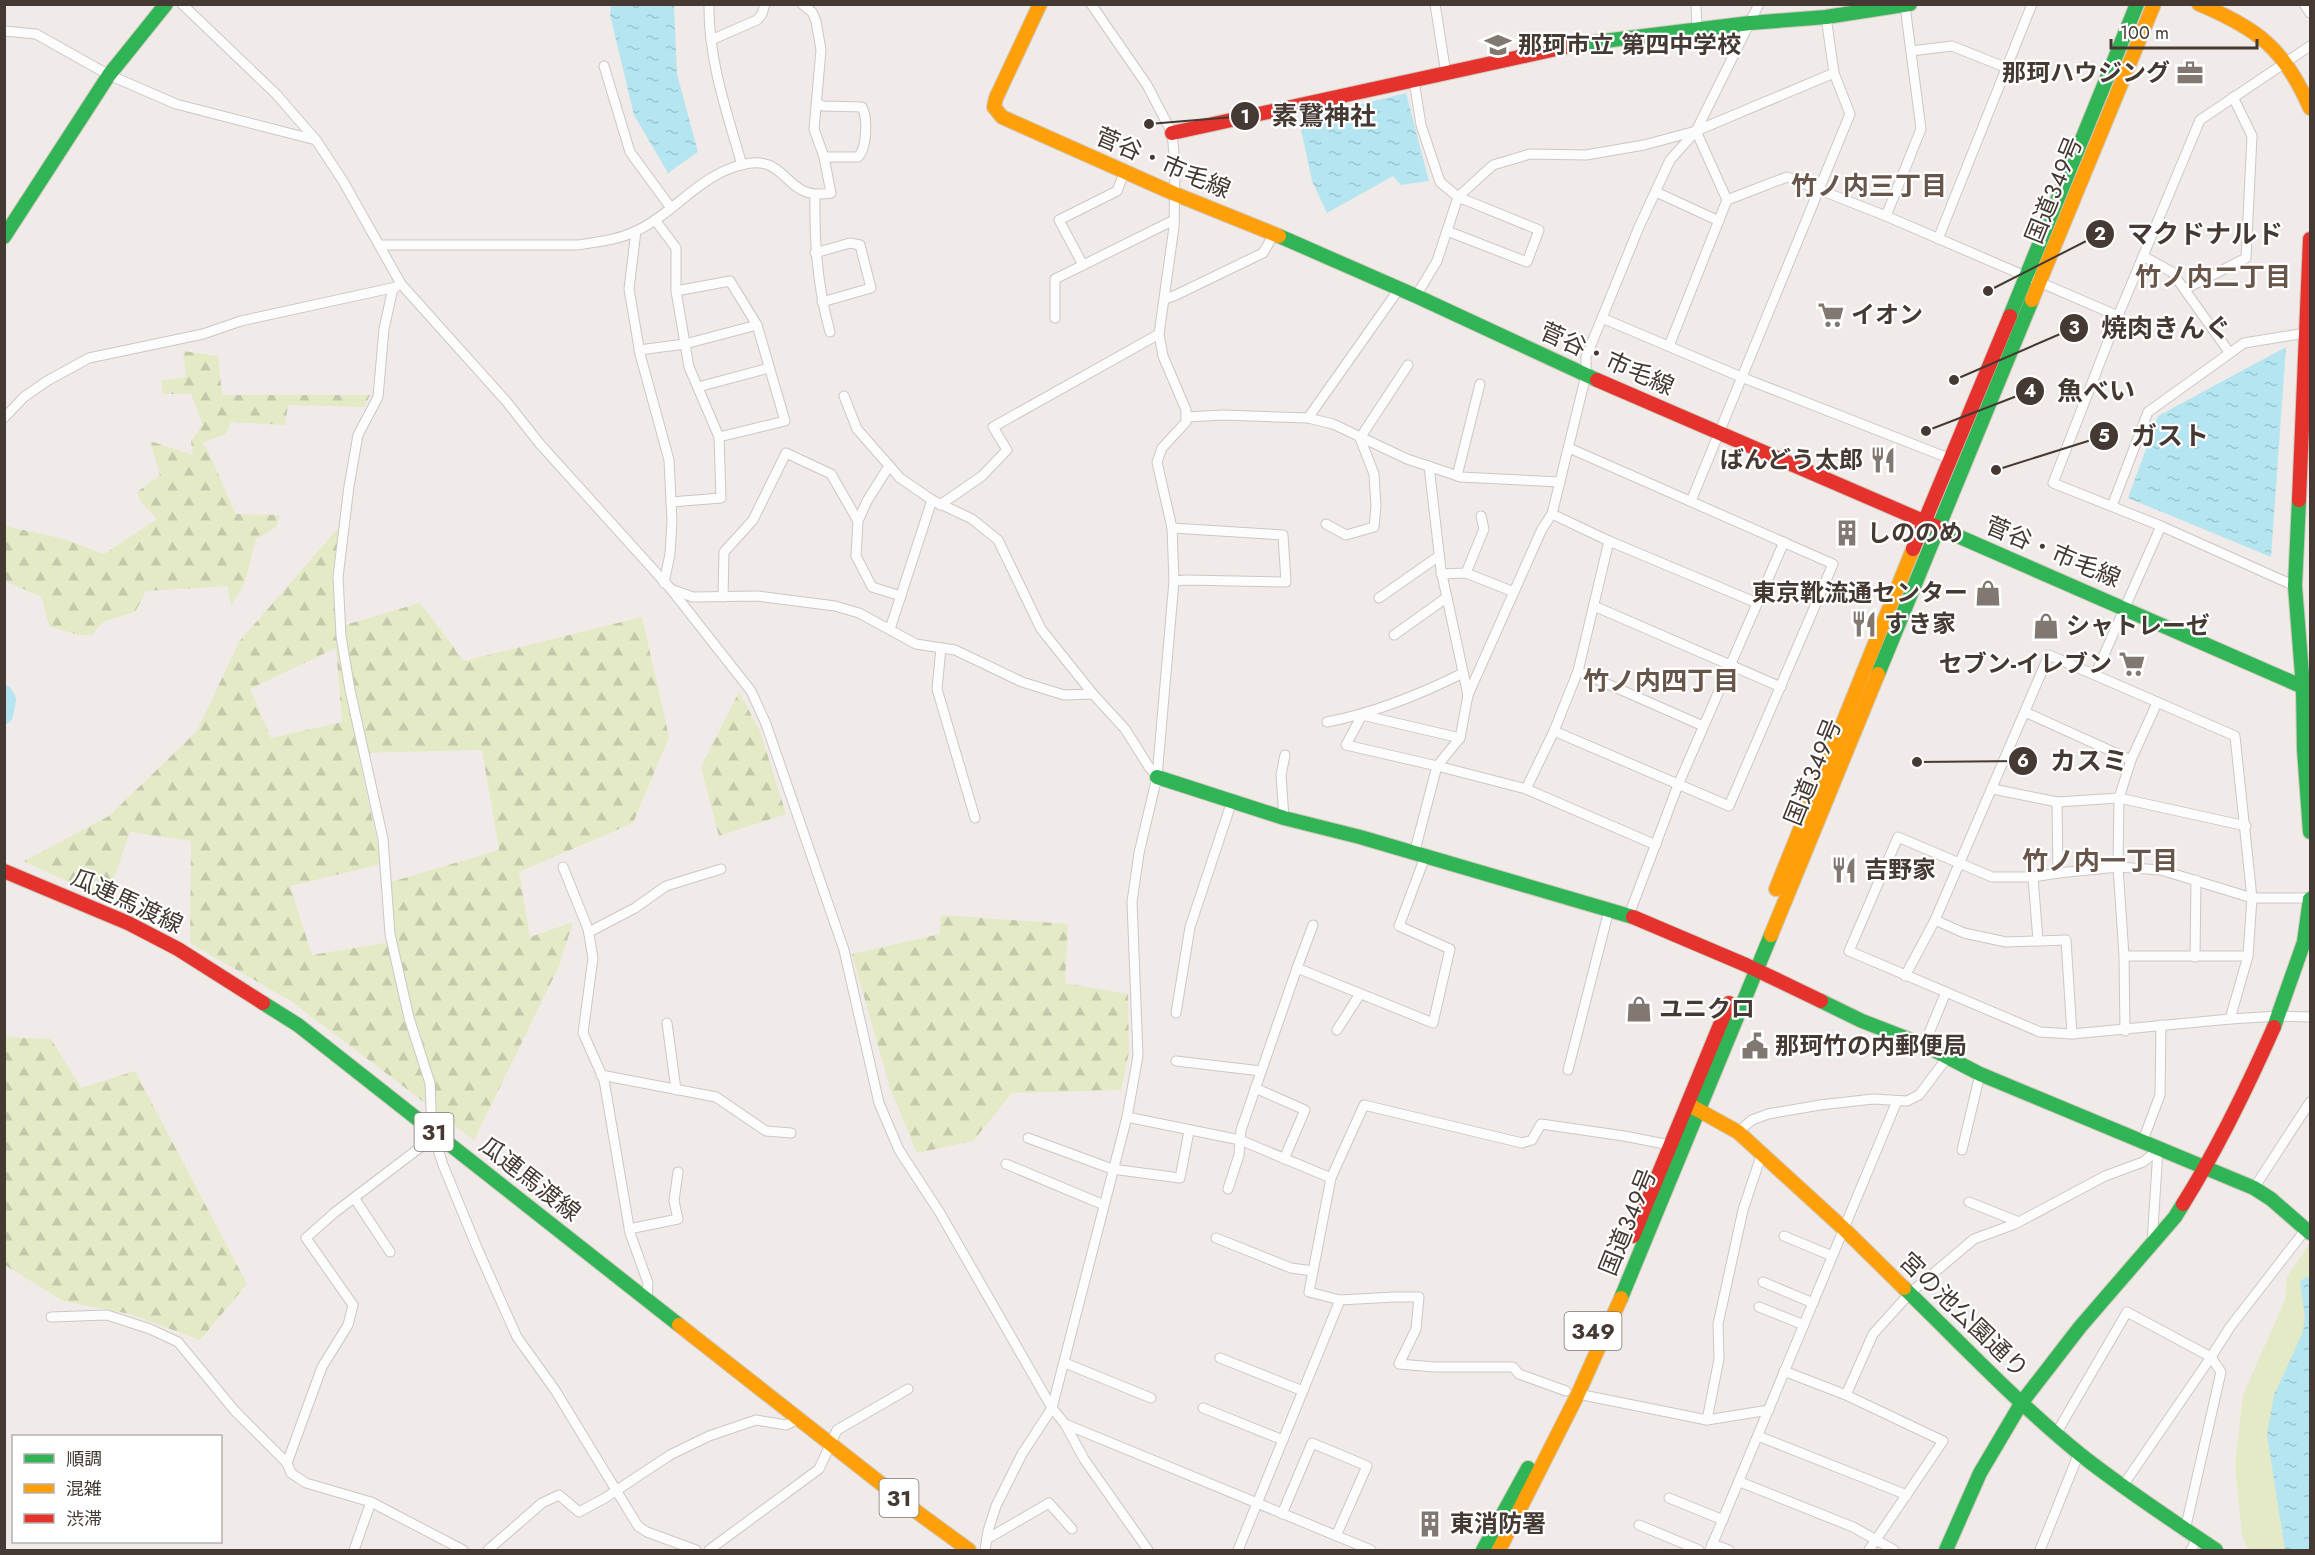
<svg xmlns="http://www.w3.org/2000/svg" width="2315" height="1555" viewBox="0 0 2315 1555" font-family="Jost,'Noto Sans JP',sans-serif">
<defs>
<pattern id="forest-firs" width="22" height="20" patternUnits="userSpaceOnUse" patternTransform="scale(1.5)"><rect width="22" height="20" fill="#e4eac6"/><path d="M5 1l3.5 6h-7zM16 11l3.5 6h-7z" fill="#c5c9ab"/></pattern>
<pattern id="water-ripples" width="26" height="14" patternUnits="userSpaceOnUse" patternTransform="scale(1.5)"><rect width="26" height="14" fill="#b5e5f0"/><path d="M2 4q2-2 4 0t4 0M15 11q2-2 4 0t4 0" fill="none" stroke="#9dc5ce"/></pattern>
</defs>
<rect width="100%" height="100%" fill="#f0ebe8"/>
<polygon fill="#e4eac6" points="2310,1243 2310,1550 2248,1550 2242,1535 2235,1465 2243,1395 2285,1300 2287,1277"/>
<g fill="url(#forest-firs)" fill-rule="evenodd">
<polygon points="183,351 218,356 222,395 370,395 364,407 288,405 285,425 231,422 226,434 202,443 207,449 236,514 280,515 276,527 256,539 245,582 231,606 227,586 146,591 135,612 103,622 92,635 78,635 49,626 42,597 5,581 5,526 64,539 104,554 157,519 141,502 137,492 160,475 150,441 193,455 191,441 203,425 191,394 163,394 161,381 186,377"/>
<path d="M340,526L332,577L338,627L420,603L464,661L642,617L669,737L633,823L519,872L530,937L573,922L559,966L474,1140L291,1001L190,943L191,841L130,832L106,900L24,861L109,816L197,731L239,642ZM336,648L342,722L271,738L250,689ZM482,750L499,850L391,882L396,941L312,955L290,886L382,864L358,753Z"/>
<polygon points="739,692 760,731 786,814 719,836 701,767"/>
<polygon points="941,915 1068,924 1065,983 1128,994 1129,1052 1121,1090 1012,1093 973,1141 917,1153 890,1088 852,954 940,934"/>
<polygon points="4,1037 51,1039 81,1088 135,1071 247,1284 200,1340 130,1314 63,1301 5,1265"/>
</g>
<g fill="url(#water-ripples)">
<polygon points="611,5 674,5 677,74 698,152 668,173 634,115 610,15"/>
<polygon points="1406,93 1429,181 1401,185 1393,176 1327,213 1312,181 1299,120"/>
<polygon points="2286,347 2271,557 2128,498 2158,416"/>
<polygon points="2307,1277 2310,1279 2310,1550 2285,1550 2267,1435 2274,1395 2302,1334 2305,1318 2300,1281"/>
</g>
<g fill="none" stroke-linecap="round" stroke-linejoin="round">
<polyline stroke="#b5e5f0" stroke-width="18" points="4,694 7,700 4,715"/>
<g stroke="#ccc7c4" stroke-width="11">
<g id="street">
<polyline points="182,4 276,94 316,140 343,181 401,284 506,401 540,444 670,588 751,691 766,724 844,950 879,1103 899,1150 940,1213 1052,1408 1065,1424 1084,1459 1148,1550"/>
<path d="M709,4C708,59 727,113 742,165"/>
<polyline points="1435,4 1446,74"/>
<polyline points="1696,4 1697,29"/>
<polyline points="2304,4 2310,13"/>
<polyline points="4,31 36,34 109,75 176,104 316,140"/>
<polyline points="711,40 757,20 762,14 765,4"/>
<polyline points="1911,51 1952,46 2007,68"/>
<polyline points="604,66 630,152 671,208"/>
<polyline points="1414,81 1421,125 1440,182 1458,197 1539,230 1527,262 1447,231"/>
<path d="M817,103L823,106L862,107C868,119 867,148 858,157H824"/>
<polyline points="1656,192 1719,221"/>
<path d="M815,196C814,242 817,286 830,332"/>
<polyline points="1727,200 1787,177 1886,216 2118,316"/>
<polyline points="1886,216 1921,129 1905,6"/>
<polyline points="655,220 676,248 676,291 689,367 719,437 721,498 671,502"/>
<polyline points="636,231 629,289 640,354 669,460 672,521 670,554 664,583"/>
<polyline points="1938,239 2032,4"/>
<path d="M380,245H577C597,242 618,240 636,231C673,214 700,175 741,165C791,152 781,202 831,193L824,157L814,129L821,50L816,21L812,12L802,4"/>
<polyline points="815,253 850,243 860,245 871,288 822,302"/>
<polyline points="2143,256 2172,272 2229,352"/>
<polyline points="1083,265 1059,220 1117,191 1125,171"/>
<polyline points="393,288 384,329 378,397 358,435 349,486 338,577 341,636 350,690 383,839 390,934 409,1018 430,1083 432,1131 443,1165 478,1250 517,1337 555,1390 638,1526 647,1532 696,1550"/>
<polyline points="2185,289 2246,258 2252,136 2233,97"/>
<polyline points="676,291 730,281 757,325 785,421 719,437"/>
<polyline points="1416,296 1437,261 1458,197 1493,165 1530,154 1586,155 1644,145 1696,131 1834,73"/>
<polyline points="1165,299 1176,295 1263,253 1274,234"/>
<polyline points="1055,318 1055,279 1174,220"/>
<polyline points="1602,318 1741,377 1951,459"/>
<polyline points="1669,346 1727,200 1696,131"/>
<polyline points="639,350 685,344 757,325"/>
<polyline points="698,387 769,368"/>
<polyline points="844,396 857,429 900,478 932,500"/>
<polyline points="1186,417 1223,415 1308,418 1333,424 1407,459 1461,477 1560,482"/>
<polyline points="4,418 24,397 47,381 89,358 203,334 241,321 396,287"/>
<polyline points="1308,418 1399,289"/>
<polyline points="1360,438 1408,365"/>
<polyline points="1429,466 1441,570 1468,695"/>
<polyline points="1457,476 1480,384"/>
<polyline points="1691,501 1850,114 1834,73 1826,17"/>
<polyline points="940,505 982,476 1007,450 993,427 1159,334"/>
<polyline points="2112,506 2148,412 2244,343 2306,333"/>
<polyline points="1552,514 1609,541 1757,603"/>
<polyline points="858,521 867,501 889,466"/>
<polyline points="1326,524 1346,535 1374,527 1376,506 1374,474 1360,438"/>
<polyline points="1172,528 1283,535 1286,582 1186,580 1174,581"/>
<polyline points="1466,573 1484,529 1481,516"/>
<polyline points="1441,574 1466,573 1514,592"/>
<polyline points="2295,586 2161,526 2053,483 2118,316 2200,120 2310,46"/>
<polyline points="673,590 693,597 757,596 835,606 859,613 916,644 955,650 1022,682 1064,695 1093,694 1125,729 1149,767 1157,777"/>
<polyline points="723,597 724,552 753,520 786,453 831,474 858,521 856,556 872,587 901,596"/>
<polyline points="1379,598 1439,556"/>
<polyline points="1594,606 1781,687"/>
<polyline points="890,629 932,500 972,519 998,540 1041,629 1093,694"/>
<polyline points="1394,635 1446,598"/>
<polyline points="941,648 937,689 975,818"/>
<polyline points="1578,671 1703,726"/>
<polyline points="2095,675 2161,526"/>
<polyline points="2157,703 2131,760 2119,798 2118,867 2124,956 2248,956"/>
<polyline points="2025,712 2131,760"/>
<path d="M1327,722C1375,713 1419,695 1463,673"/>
<polyline points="1554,731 1729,806 1833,564 1569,448"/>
<polyline points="1460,738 1362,715 1346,745 1437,766 1526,789 1656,845"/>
<polyline points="1526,789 1554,731 1578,671 1609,541"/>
<polyline points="1993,789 2057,802 2119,798 2246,826"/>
<polyline points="2057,802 2058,873"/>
<polyline points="1284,818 1281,775 1285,755"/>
<polyline points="1414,854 1437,766 1460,738 1468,695 1542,529 1552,514 1586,375 1586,357 1602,318 1639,227 1670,160 1696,131 1759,4"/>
<polyline points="563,867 588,929 593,958 583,1033 604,1080 630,1233 648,1283 647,1299"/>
<polyline points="2033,877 2038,941"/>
<polyline points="2310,898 2252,898 2161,870 2118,867 2058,873 2033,877 1992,877 1898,837 1849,951 2040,1032 2072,1034 2230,1019 2279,1016 2310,1017"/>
<polyline points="1629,915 1678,785 1784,542"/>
<polyline points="1935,920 1964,933 2006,942 2066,940 2072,1034"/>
<polyline points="589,932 635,908 666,886 721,869"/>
<polyline points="2124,956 2125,1031"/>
<polyline points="2195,957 2196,880"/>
<polyline points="1297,968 1313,925"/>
<polyline points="1905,976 1935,920 2049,655 2235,736 2252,898 2248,956 2230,1019"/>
<polyline points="1176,1013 1190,927 1232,801"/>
<polyline points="667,1023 676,1090"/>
<polyline points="1337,1030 1360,994"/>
<polyline points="1924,1045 1946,992"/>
<polyline points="1176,1061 1261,1071"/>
<polyline points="1568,1070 1609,910"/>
<polyline points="601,1075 716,1097 766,1131 791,1133"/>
<polyline points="1255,1088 1305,1110 1284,1159"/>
<polyline points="1127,1117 1240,1140 1241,1130 1297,968 1433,1023 1450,949 1399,926 1425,857"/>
<polyline points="1738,1132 1752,1120 1768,1114 1820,1105 1873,1099 1907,1101 1919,1095 1947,1058"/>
<polyline points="1028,1138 1112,1169 1180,1178 1189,1131"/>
<polyline points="2142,1143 2160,1095 2161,1025"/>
<polyline points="1962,1150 1980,1074"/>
<polyline points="1006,1164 1104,1205"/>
<polyline points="1331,1178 1309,1292 1340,1300 1394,1297 1419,1297 1416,1329 1399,1364 1434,1367 1513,1367 1519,1374 1566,1391"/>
<polyline points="2254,1188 2310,1102"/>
<polyline points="1228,1189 1239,1155 1240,1140 1331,1178 1364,1105 1522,1143 1532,1140 1541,1124 1624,1136 1670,1145"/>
<polyline points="355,1199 390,1252"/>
<polyline points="1969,1202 2019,1222"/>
<polyline points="629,1229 678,1219 674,1201 678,1172"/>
<polyline points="1784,1236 1832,1256"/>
<polyline points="1216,1238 1291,1268 1313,1271"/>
<polyline points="2152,1243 2158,1150"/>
<polyline points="1763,1282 1813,1303"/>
<polyline points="1759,1307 1804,1325"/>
<polyline points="51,1317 107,1315 150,1329 178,1342 235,1411 287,1463 291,1473 306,1483 371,1502 463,1550"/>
<polyline points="1220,1358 1303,1391"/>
<polyline points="1065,1363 1151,1398"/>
<polyline points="1784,1371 1846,1395 1943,1441 1869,1550"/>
<polyline points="1578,1394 1707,1420 1769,1410"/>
<polyline points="1846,1395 1873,1334 1910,1293 1974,1239 2015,1224 2105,1176 2143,1162 2158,1150"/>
<polyline points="1203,1408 1283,1440"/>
<polyline points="1707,1420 1719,1359 1718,1324 1743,1210 1762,1153"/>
<polyline points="1065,1424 1371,1550"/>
<polyline points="2057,1432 2127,1312 2211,1357 2122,1487"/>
<polyline points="1758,1436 1907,1495"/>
<polyline points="287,1463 322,1367 348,1325 353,1305 306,1238 334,1213 422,1146 432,1131"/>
<polyline points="1740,1482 1853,1527 1894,1550"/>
<polyline points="1669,1498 1723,1520"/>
<polyline points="1282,1514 1312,1443 1367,1466 1336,1536"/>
<polyline points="1639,1525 1699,1550"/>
<polyline points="2185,1530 2221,1372 2211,1357 2230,1327 2306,1229"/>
<polyline points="987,1539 1049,1503 1072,1529"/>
<polyline points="1712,1544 1729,1550"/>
<polyline points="354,1550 371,1502"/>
<polyline points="488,1550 542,1503 559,1495 579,1512 605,1498 670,1455 709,1436 756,1420 786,1425 799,1419"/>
<polyline points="709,1550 819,1469 837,1430 908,1389"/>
<polyline points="985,1550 988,1531 996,1506 1022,1454 1052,1408 1127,1117 1138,1056 1132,902 1139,853 1157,777 1174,581 1172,528 1157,462 1162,448 1186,422 1186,410 1163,356 1159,334 1174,227 1175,164 1172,133 1147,85 1091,4"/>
<polyline points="1238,1550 1340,1300"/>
<polyline points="1710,1550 1897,1101"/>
<polyline points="2040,1550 2079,1453"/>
<polyline points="2191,1550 2197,1539"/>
</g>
</g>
<g stroke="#d1c8bf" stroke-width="16">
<g id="fast">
<polyline points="1579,44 1750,23 1826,17 1910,4"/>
<polyline points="1279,236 1416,296 1597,380"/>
<polyline points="4,237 109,75 166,4"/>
<polyline points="2010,316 2137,4"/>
<polyline points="2299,500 2295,586 2303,687 2304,749 2310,832"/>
<polyline points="1937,527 2310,690"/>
<polyline points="1878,674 2032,300"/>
<polyline points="1157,777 1284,818 1360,837 1633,917"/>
<polyline points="1821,1001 1862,1021 1924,1045 1980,1074 2254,1188 2271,1199 2310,1233"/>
<polyline points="263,1003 298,1025 679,1325"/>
<polyline points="2274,1027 2304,942 2310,899"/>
<path d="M1904,1288C1962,1344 2018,1404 2081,1455C2124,1489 2170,1519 2216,1550"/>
<polyline points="1621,1298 1771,935"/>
<polyline points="1483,1550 1528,1468"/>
<polyline points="1946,1550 1980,1473 2022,1402 2080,1327 2175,1217 2183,1204"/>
</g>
</g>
<g stroke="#d1c8bf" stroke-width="16">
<g id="slow">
<polyline points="1040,4 996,98 994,107 1002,117 1175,194 1279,236"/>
<path d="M2199,4C2258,29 2284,48 2310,108"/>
<polyline points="2032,300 2154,4"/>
<polyline points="1776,889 1913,549"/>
<polyline points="1771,935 1878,674"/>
<polyline points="1691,1106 1738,1132 1843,1228 1904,1288"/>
<polyline points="679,1325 921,1515 969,1550"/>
<polyline points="1499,1550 1577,1396 1621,1298"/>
</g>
</g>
<g stroke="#d1c8bf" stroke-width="16">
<g id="jam">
<polyline points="1172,133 1579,44"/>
<polyline points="1597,380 1937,527"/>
<polyline points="2299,500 2310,239"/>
<polyline points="1913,549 2010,316"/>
<polyline points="4,871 128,923 178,949 263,1003"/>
<polyline points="1633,917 1746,965 1821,1001"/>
<path d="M2183,1204C2218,1148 2247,1088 2274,1027"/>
<polyline points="1633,1236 1729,1003"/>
</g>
</g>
<use href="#street" stroke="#fdfcfc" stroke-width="9"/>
<use href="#fast" stroke="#30b455" stroke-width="14"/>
<use href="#slow" stroke="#ff9f0a" stroke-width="14"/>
<use href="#jam" stroke="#e5322d" stroke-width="14"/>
</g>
<defs>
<g id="school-bare" transform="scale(2.07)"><path d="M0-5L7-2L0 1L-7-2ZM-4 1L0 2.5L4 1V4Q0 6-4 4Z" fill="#817872" stroke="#fff" stroke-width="2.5" paint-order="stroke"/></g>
<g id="office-bare" transform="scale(2.07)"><path d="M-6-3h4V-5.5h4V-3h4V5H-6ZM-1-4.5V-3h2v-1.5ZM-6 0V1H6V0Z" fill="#817872" stroke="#fff" stroke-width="2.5" paint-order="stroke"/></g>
<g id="supermarket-bare" transform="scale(2.07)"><path d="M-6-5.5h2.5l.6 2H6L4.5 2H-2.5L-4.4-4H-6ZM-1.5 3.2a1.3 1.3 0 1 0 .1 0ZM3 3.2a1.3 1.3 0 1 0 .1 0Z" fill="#817872" stroke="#fff" stroke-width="2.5" paint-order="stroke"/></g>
<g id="restaurant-bare" transform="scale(2.07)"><path d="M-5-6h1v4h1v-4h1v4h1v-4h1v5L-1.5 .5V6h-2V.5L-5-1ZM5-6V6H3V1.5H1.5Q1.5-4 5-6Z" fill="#817872" stroke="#fff" stroke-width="2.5" paint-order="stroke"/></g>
<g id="building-bare" transform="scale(2.07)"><path d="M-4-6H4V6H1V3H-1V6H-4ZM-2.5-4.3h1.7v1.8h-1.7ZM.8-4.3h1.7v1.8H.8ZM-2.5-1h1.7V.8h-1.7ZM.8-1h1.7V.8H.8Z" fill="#817872" stroke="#fff" stroke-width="2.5" paint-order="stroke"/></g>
<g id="shop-bare" transform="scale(2.07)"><path d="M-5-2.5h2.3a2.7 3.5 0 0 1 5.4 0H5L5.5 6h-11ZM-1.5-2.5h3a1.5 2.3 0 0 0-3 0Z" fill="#817872" stroke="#fff" stroke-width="2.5" paint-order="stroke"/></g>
<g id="civic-bare" transform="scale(2.07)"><path d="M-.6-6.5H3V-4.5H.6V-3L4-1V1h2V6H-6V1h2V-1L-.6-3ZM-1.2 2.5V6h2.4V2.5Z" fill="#817872" stroke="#fff" stroke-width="2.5" paint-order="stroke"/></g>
</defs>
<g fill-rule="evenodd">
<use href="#school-bare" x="1498" y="45"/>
<use href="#office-bare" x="2190" y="73"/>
<use href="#supermarket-bare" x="1831" y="315"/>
<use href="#restaurant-bare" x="1883" y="460"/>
<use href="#building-bare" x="1847" y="533"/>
<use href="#shop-bare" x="1988" y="593"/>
<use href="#restaurant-bare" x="1864" y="624"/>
<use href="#shop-bare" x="2046" y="626"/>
<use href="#supermarket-bare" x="2132" y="664"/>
<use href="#restaurant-bare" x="1844" y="870"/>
<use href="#shop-bare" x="1639" y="1009"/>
<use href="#civic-bare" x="1755" y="1046"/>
<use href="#building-bare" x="1430" y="1524"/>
</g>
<g text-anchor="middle" stroke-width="4.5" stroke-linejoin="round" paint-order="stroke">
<g fill="#fff" stroke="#7d7570" stroke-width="1.5">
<rect x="414.5" y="1113" width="39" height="38" rx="4.5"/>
<rect x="1564.5" y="1312" width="57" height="38" rx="4.5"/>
<rect x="879.5" y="1479" width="39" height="38" rx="4.5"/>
</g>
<g font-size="22" font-weight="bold" fill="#453a33">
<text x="434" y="1140">31</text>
<text x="1593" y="1339">349</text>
<text x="899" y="1506">31</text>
</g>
<g font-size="24" font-weight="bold" fill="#453a33" stroke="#fff" text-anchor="start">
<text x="1518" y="53">那珂市立 第四中学校</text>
<text x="2170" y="81" text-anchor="end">那珂ハウジング</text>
<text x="1851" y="323">イオン</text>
<text x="1863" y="468" text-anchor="end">ばんどう太郎</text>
<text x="1867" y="541">しののめ</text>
<text x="1968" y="601" text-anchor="end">東京靴流通センター</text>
<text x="1884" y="632">すき家</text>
<text x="2066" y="634">シャトレーゼ</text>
<text x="2112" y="672" text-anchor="end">セブン-イレブン</text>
<text x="1864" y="878">吉野家</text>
<text x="1659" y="1017">ユニクロ</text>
<text x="1775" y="1054">那珂竹の内郵便局</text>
<text x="1450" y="1532">東消防署</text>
</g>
<g font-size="24" fill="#453a33" stroke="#fff">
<text transform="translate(1163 163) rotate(23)" y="8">菅谷・市毛線</text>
<text transform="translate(2054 190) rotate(-68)" y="8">国道349号</text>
<text transform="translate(1607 359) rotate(24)" y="8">菅谷・市毛線</text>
<text transform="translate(2053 552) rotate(23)" y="8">菅谷・市毛線</text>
<text transform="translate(1813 772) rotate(-68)" y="8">国道349号</text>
<text transform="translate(127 901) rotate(25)" y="8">瓜連馬渡線</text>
<text transform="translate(530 1179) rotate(38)" y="8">瓜連馬渡線</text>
<text transform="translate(1628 1222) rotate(-68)" y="8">国道349号</text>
<text transform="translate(1964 1315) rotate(44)" y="8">宮の池公園通り</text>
</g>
<g font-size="26" font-weight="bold" fill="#68564a" stroke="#fff">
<text x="1869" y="195">竹ノ内三丁目</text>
<text x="2213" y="286">竹ノ内二丁目</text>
<text x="1661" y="690">竹ノ内四丁目</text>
<text x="2100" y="870">竹ノ内一丁目</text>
</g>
</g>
<path fill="none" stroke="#453a33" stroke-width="2" d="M1149 124L1245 116M1988 291L2100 234M1954 380L2074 328M1926 431L2030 391M1996 470L2104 436M1917 762L2023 761"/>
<g fill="#453a33" stroke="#fff" stroke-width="2">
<circle cx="1149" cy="124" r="6"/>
<circle cx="1988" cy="291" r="6"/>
<circle cx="1954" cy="380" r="6"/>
<circle cx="1926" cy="431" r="6"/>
<circle cx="1996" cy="470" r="6"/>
<circle cx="1917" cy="762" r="6"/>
<circle cx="1245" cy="116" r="15"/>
<circle cx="2100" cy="234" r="15"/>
<circle cx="2074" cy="328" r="15"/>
<circle cx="2030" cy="391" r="15"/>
<circle cx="2104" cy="436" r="15"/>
<circle cx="2023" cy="761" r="15"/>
</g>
<g font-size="18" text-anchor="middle" font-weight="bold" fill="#fff">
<text x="1245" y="123">1</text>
<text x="2100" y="240">2</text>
<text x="2074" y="334">3</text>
<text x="2030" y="397">4</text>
<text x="2104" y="442">5</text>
<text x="2023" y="767">6</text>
</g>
<g font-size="26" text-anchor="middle" font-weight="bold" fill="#453a33" stroke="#fff" stroke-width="4.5" stroke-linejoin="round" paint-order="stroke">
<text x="1324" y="125">素鵞神社</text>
<text x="2205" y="243">マクドナルド</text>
<text x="2166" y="337">焼肉きんぐ</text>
<text x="2096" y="400">魚べい</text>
<text x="2170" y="445">ガスト</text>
<text x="2089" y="770">カスミ</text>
</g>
<rect width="2315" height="1555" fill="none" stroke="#453a33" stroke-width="12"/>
<rect x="12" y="1435" width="210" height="108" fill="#ffffff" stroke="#b5b0ad" stroke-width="1.5"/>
<rect x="24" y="1454" width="30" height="9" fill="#30b455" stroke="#b5b0ad" stroke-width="1.5"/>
<text x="66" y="1465" font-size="18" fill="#453a33">順調</text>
<rect x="24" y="1484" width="30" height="9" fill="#ff9f0a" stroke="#b5b0ad" stroke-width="1.5"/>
<text x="66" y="1495" font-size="18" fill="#453a33">混雑</text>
<rect x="24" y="1514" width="30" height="9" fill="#e5322d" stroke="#b5b0ad" stroke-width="1.5"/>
<text x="66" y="1525" font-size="18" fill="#453a33">渋滞</text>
<path d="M2111 39v9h146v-9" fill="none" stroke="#453a33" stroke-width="3"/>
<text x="2120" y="39" font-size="18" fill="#453a33" stroke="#ffffff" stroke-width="4.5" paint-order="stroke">100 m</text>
</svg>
